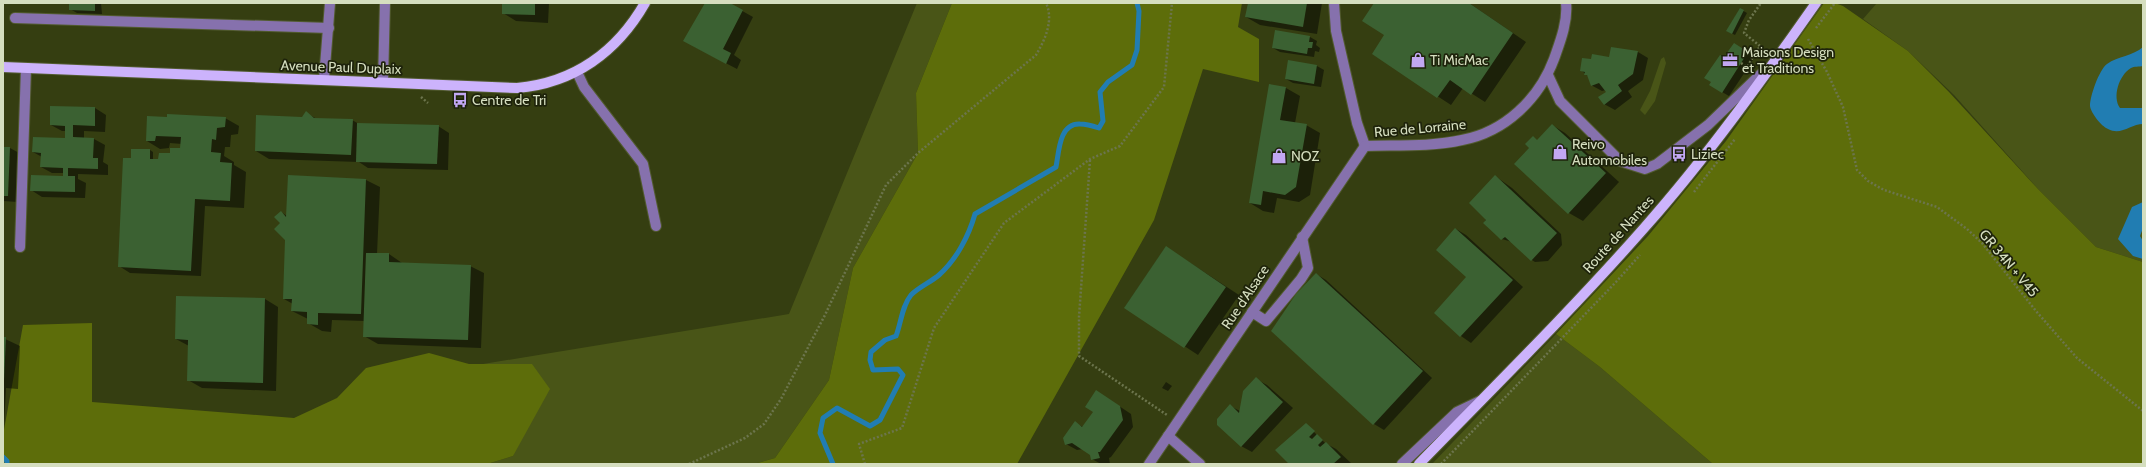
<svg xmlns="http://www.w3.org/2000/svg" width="2146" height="467" viewBox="0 0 2146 467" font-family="Cabin,sans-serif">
<rect width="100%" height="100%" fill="#353e11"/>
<g fill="#495517">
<polygon points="917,3 952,3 916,93 918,153 853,268 829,380 775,458 754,464 487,464 513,456 532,364 483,364 789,314"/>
<polygon points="1877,3 2143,3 2143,262 2096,247 2038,189 1954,95 1908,51 1863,19"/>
<polygon points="1664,57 1666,63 1655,101 1645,115 1640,110 1650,91 1661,59"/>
<polygon points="1556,334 1600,367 1713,464 1432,464"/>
</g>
<g fill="#5d6d0a">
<polygon points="952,3 1242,3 1238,27 1259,39 1259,82 1203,69 1154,220 1017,464 754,464 775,458 829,380 853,268 918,153 916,93"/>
<polygon points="1824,3 1835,3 1843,6 1908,51 1949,92 2038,189 2096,247 2143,262 2143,464 1713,464 1600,367 1556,334 1648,236 1726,141"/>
<polygon points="92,323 92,402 294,418 337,398 366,368 429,353 469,364 532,364 550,389 513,456 487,464 3,464 3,435 23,325"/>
</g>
<g fill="#217db2">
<path d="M2143,47V66C2139,67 2134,66 2131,68C2119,75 2112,97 2120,108H2143V124C2131,124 2121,136 2108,129C2101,126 2091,113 2090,106C2090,96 2099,70 2107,64C2118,56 2133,56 2143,47Z"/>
<polygon points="2143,202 2143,228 2140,236 2143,241 2143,259 2133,256 2118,239 2132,207"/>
</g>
<g fill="#0007">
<polygon points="70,3 101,3 102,14 77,13 70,9"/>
<polygon points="503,3 549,3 548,23 516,21 503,13"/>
<polygon points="706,3 728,3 753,17 734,55 741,60 737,69 695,47"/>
<polygon points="1249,3 1322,3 1317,34 1260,25 1246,17"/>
<polygon points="1375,3 1469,3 1526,42 1485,102 1463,88 1451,105 1373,54 1385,35"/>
<polygon points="1740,9 1747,13 1735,35 1727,31"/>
<polygon points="1310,37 1317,41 1316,45 1320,48 1319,52 1315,51 1314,57 1280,52 1273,48"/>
<polygon points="1742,48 1755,57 1729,96 1722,92"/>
<polygon points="1638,52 1648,58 1643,80 1628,91 1632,97 1615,110 1604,104 1607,92 1606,90 1602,91 1591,85 1589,77 1581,70 1592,60"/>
<polygon points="1289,61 1317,66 1324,70 1321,87 1293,83 1286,79"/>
<polygon points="1270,85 1286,88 1300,96 1295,123 1306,125 1320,133 1310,195 1299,202 1277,198 1274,213 1263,211 1250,203"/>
<polygon points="95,108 106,115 105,132 84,131 84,138 94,139 105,145 103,162 108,165 108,175 78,174 78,179 86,183 85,198 42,197 31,190 64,177 64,173 52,173 41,167 42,157 33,152 66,139 66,131 62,131 51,125"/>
<polygon points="306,113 317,119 352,120 359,124 438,126 449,133 448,170 368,168 359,162 269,159 256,151 303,118"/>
<polygon points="148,117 225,118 239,126 238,134 231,135 230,147 225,147 224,156 234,162 234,165 246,172 244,208 205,206 201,276 130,273 119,266 132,159 150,150 153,152 153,160 159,160 181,149 182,144 170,143 169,148 160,149 147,141"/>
<polygon points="1552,125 1565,133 1619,182 1583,221 1569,213 1516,164"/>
<polygon points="3,148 10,148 21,154 18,202 3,201"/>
<polygon points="289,176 366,180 380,187 377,254 389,254 402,263 470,266 484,273 481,348 378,344 364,336 365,321 332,320 331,332 322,331 308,323 308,319 292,311 293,304 284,299 286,240 281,212 287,216"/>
<polygon points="1495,176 1512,188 1561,234 1562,245 1548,261 1535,262 1532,260 1512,242 1502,239 1485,223"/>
<polygon points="1456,229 1466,235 1523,287 1471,343 1461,336 1435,313 1468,277"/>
<polygon points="1166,247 1239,295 1198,355 1125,307"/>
<polygon points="1316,274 1326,280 1432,378 1384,430 1374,424"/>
<polygon points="265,299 278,307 276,391 202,388 188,380 189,346 176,339"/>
<polygon points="3,338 20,346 18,389 6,388 3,443"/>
<polygon points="1256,379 1267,385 1293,408 1252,452 1241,446 1230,406 1240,411"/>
<polygon points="1166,382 1172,386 1168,391 1162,388"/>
<polygon points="1107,398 1131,414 1133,427 1111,457 1109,458 1110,464 1101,464 1092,459 1091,454 1083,449 1077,450 1066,444 1075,423 1083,427"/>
<polygon points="1306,424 1325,443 1336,449 1351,463 1290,464 1277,450"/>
</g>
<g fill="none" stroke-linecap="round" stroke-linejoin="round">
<g stroke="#217db2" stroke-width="5">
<polyline points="3,457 7,461 7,464"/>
<path d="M833,464L820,433L823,418L837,408L870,426L880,420L903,375L898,369L873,370L870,360L871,352L885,340L896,336C901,323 902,306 911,295C919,287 931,282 939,275C957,259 969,235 975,214L1056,167C1059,152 1059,123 1080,124C1086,124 1093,126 1099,128L1103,121L1100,92L1108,82L1132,65L1137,50L1139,11L1137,3"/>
</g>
</g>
<g fill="#3b6132">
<polygon points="69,3 95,3 95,11 69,10"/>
<polygon points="502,3 535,3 535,15 502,14"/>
<polygon points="705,3 730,3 743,10 723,49 731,53 726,64 683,41"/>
<polygon points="1248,3 1307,3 1303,27 1245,17"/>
<polygon points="1374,3 1469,3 1513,33 1471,95 1450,80 1437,98 1372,54 1384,35 1362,21"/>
<polygon points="1740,8 1744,10 1732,34 1726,31"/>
<polygon points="1275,30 1310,36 1309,42 1313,42 1312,48 1308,48 1307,54 1272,48"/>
<polygon points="1734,43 1748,52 1722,93 1709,85 1711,82 1704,78 1720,55 1724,57"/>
<polygon points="1611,47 1638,51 1633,74 1618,85 1622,91 1604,105 1598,97 1606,92 1599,83 1591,86 1587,75 1584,75 1585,72 1580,71 1582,58 1591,59 1592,54 1609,57"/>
<polygon points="1288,60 1317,65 1314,84 1285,79"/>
<polygon points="1269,84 1286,87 1280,120 1307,124 1296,187 1285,195 1263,191 1261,205 1249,203"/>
<polygon points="50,106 95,107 95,126 73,125 73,137 94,138 93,158 98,158 98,169 68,168 68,176 75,176 75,192 30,191 31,175 63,176 63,168 40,167 41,153 32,152 33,137 65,138 65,126 50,125"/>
<polygon points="306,111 314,118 353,119 351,155 255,151 256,115 302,117"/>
<polygon points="167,114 226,117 225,127 217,128 216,140 212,139 211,152 221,153 220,162 232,163 230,201 195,199 191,271 118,267 123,158 131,158 131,149 150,149 150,159 158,159 159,153 170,153 170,148 180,148 181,137 156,136 155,141 146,141 147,116 167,117"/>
<polygon points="357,123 439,125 437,164 356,162"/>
<polygon points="1552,124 1606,173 1568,214 1514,164 1529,148 1525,144 1533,136 1537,140"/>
<polygon points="3,147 10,147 8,196 3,196"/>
<polygon points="288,175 366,179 361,314 318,313 318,325 307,324 307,312 291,311 292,299 283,299 285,240 274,229 280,223 274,217 281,211 286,217"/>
<polygon points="1495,175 1557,233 1531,261 1505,237 1501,240 1497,236 1483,223 1486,220 1469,203"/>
<polygon points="1455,228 1513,280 1460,337 1434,313 1466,277 1436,250"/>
<polygon points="1166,246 1226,287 1184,348 1124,308"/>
<polygon points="366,253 389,253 389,262 471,265 468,340 363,337"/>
<polygon points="1316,273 1423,371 1373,425 1271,331 1296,294"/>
<polygon points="176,296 265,298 263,383 187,381 188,340 175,339"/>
<polygon points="3,337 6,337 4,381 3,381"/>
<polygon points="1256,377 1283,402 1241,447 1217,425 1217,419 1230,404 1239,413 1243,391"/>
<polygon points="1096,390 1120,406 1123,420 1100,452 1098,452 1100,458 1091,460 1090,455 1072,443 1065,445 1063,438 1075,421 1082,427 1093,412 1085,407"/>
<polygon points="1306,423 1315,431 1309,437 1312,439 1317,434 1323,440 1318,445 1320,447 1326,442 1341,457 1333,464 1289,464 1275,450"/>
</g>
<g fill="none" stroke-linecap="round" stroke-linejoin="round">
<g stroke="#525b30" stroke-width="12">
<g id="minor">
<polyline points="1334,3 1336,31 1357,123 1365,146"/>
<polyline points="15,18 329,28"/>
<polyline points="577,72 584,87 643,164 656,226"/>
<polyline points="1548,75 1560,101 1620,161 1645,169 1657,164 1708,125 1764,71"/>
<polyline points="324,79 330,3"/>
<polyline points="383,82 385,3"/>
<path d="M1365,146C1397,145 1431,147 1462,140C1505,132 1539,99 1554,59C1560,42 1568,22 1566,3"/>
<polyline points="20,247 26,68"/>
<polyline points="1252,312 1266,321 1301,279 1308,268 1302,237"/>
<polyline points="1168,436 1200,464"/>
<polyline points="1149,464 1365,146"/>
<polyline points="1402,464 1457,412 1480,401"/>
</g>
</g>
<g stroke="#525b30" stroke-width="12">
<g id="major">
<path d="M3,67L517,88C574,83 617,52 645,3"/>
<path d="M1419,464C1495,386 1573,309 1645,227C1707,157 1762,80 1816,3"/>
</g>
</g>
<g stroke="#6c754d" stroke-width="2.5" stroke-dasharray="2 2" stroke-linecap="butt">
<polyline points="1816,28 1835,3"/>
<polyline points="1808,39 1827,72 1843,107 1857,170 1868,181 1884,190 1937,207 1967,229 1982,243 2036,311 2077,358 2143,411"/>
<polyline points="1741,63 1747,67 1760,46 1744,33 1749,20 1761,3"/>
<polyline points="421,97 428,103"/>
<polyline points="1090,160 1079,317 1079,356 1167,415"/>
<polyline points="1694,192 1735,139"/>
<path d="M689,464L745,438L764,424L781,399L825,315L886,185L918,153L1036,55C1045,40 1054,20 1046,3"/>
<polyline points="865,464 859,444 902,428 934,328 1004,223 1090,159 1120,146 1164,87 1172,3"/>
<polyline points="1441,464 1616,282 1640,255"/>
</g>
<use href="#minor" stroke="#8671ad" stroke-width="10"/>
<use href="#major" stroke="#ccb3fc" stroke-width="10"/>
</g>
<defs>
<g id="shop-bare" transform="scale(1.2)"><path d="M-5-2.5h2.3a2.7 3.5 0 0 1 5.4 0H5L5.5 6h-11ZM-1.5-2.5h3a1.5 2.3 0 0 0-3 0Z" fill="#c2a8f3" stroke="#1e230b" stroke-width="2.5" paint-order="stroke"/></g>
<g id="office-bare" transform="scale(1.2)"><path d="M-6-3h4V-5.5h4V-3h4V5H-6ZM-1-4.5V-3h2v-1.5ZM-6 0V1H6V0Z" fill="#c2a8f3" stroke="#1e230b" stroke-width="2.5" paint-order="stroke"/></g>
<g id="bus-bare" transform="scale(1.2)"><path d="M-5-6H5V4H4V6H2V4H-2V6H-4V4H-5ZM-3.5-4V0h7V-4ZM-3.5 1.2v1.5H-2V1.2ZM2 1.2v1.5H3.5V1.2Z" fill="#c2a8f3" stroke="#1e230b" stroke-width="2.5" paint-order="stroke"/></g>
</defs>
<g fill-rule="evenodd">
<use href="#shop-bare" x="1418" y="60"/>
<use href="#office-bare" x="1730" y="60"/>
<use href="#bus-bare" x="460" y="100"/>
<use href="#shop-bare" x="1560" y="152"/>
<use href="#bus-bare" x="1679" y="154"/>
<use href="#shop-bare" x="1279" y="156"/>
</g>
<g text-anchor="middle" stroke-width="3.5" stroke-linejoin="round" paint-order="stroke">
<g font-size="14" fill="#d5debf" stroke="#1e230b" text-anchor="start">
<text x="1742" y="57">Maisons Design<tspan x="1742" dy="16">et Traditions</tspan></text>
<text x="1430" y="65">Ti MicMac</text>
<text x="472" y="105">Centre de Tri</text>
<text x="1572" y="149">Reivo<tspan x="1572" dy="16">Automobiles</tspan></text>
<text x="1691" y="159">Liziec</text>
<text x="1291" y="161">NOZ</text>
</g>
<g font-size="14" fill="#d5debf" stroke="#1e230b">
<text transform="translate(341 67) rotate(2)" y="5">Avenue Paul Duplaix</text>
<text transform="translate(1420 128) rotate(-5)" y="5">Rue de Lorraine</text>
<text transform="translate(1618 234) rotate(-48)" y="5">Route de Nantes</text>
<text transform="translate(2009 263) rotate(50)" y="5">GR 34N + V45</text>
<text transform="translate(1245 297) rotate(-56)" y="5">Rue d'Alsace</text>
</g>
</g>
<rect width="2146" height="467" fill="none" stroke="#d5debf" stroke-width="8"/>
</svg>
